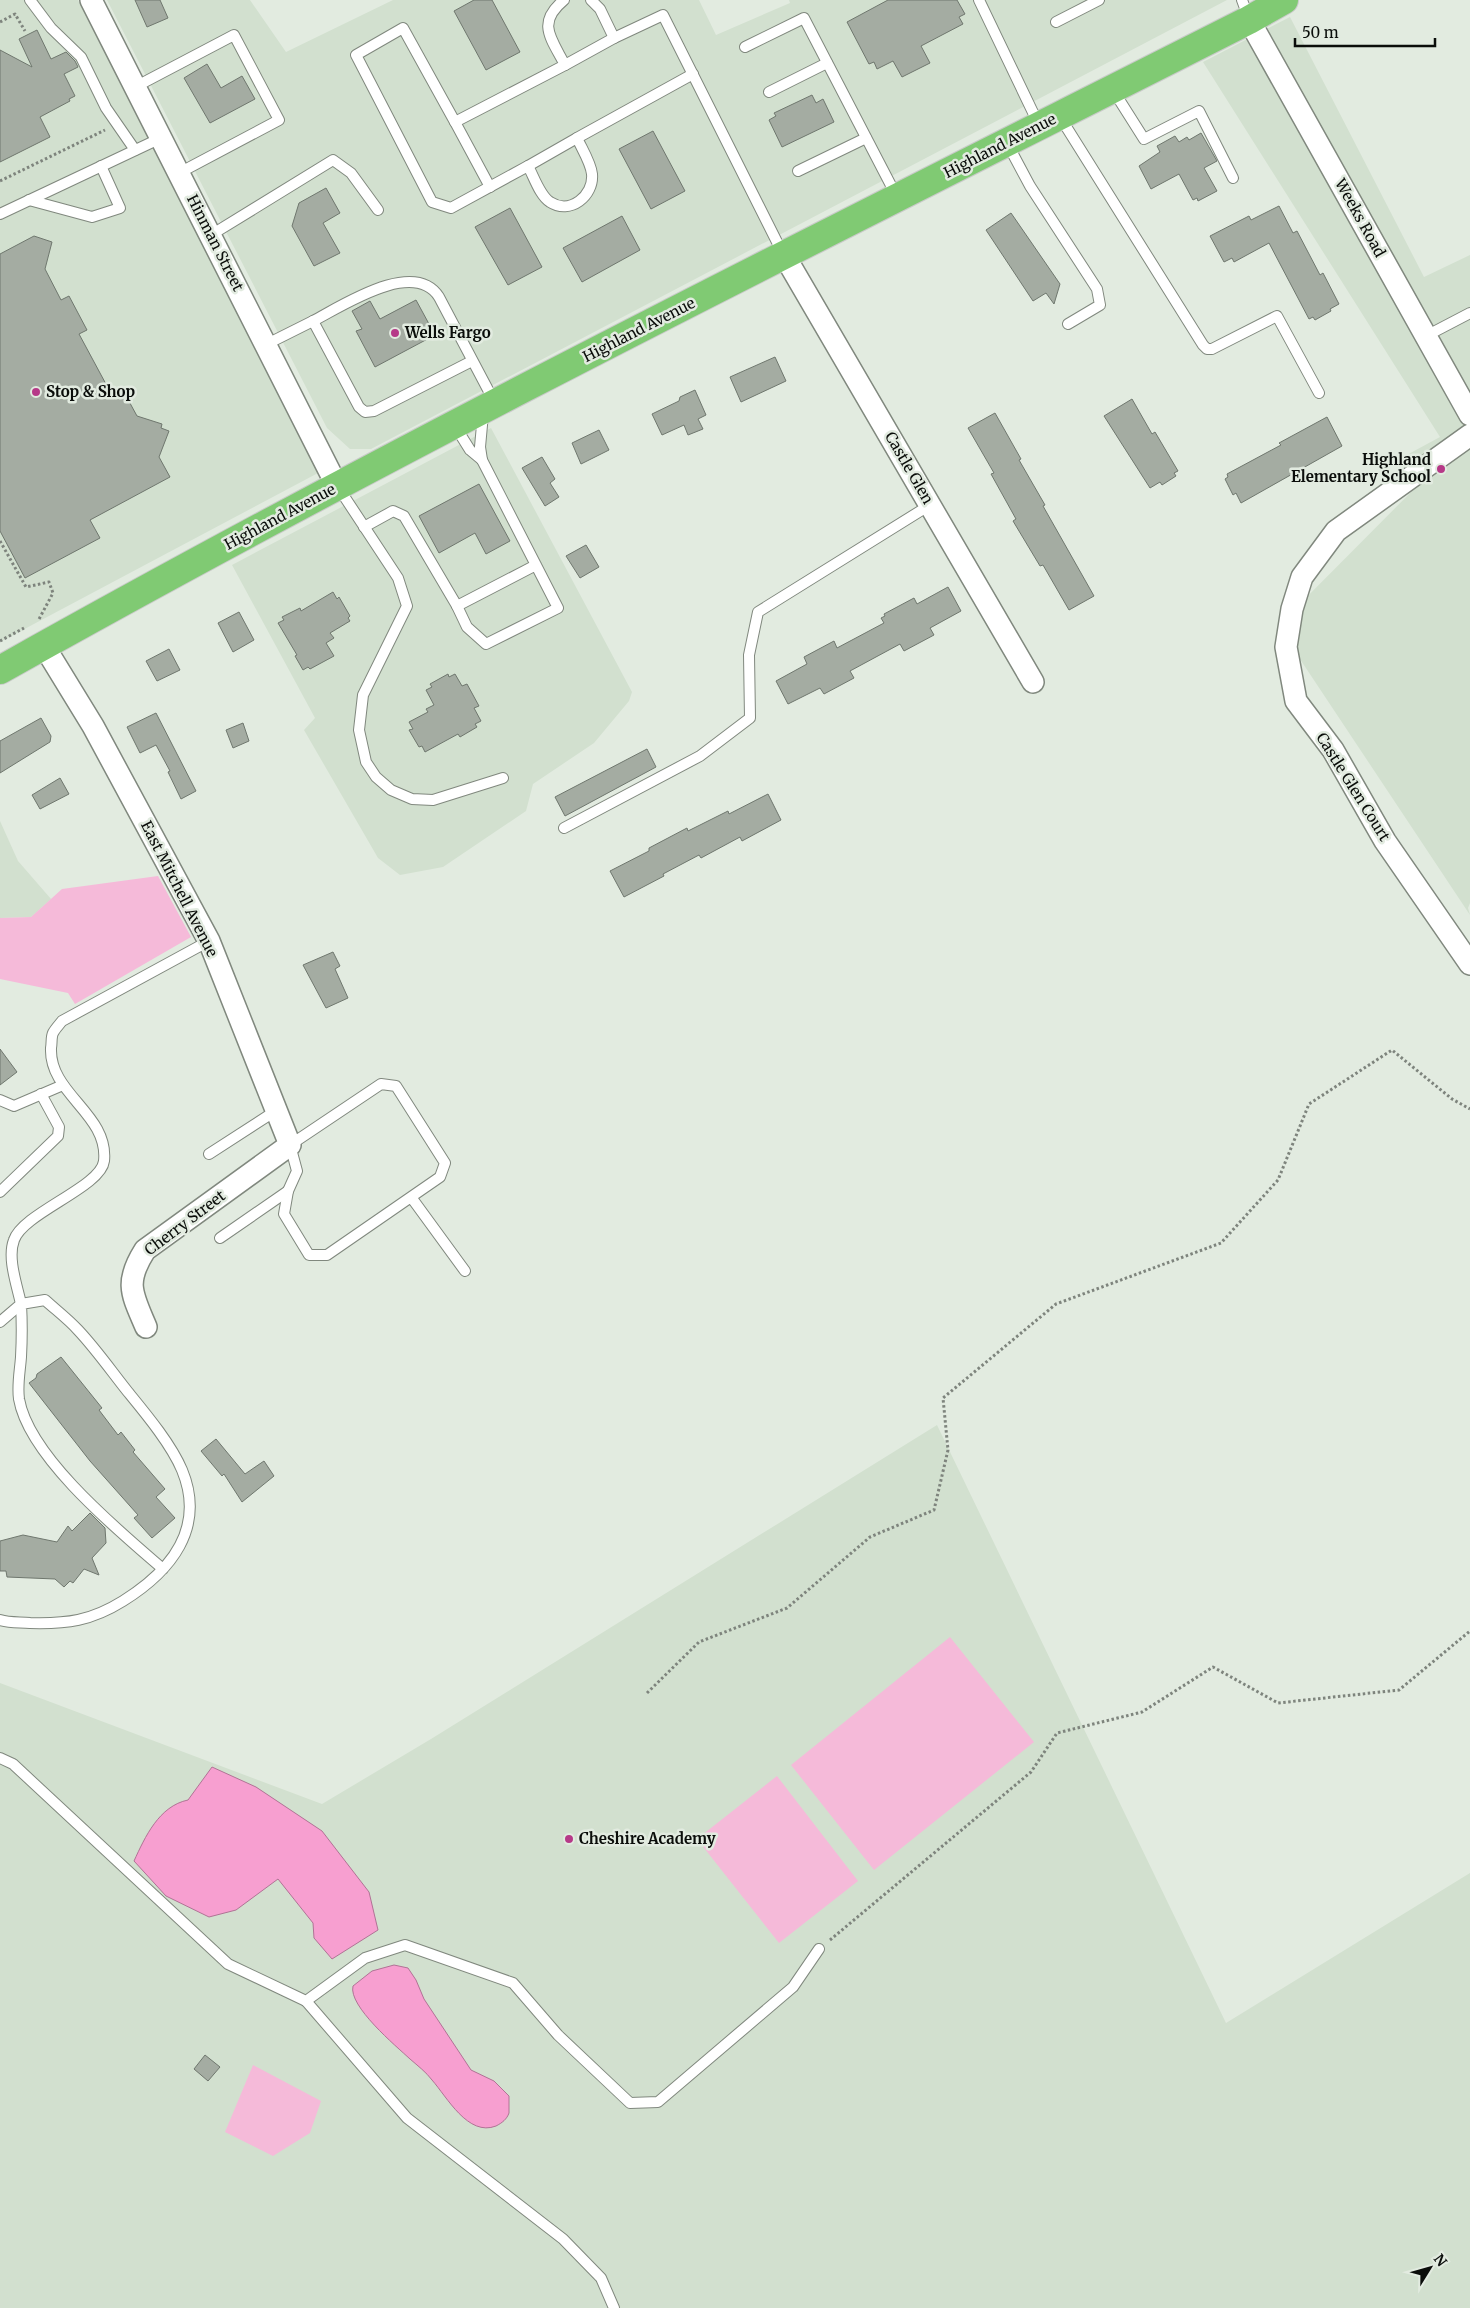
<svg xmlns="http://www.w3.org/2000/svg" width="1470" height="2308" viewBox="0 0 1470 2308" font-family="Merriweather,serif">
<rect width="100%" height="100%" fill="#e2ebe0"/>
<g fill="#d2e0cf">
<polygon points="0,0 78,0 268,370 318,473 0,642"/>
<polygon points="107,0 250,0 286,52 393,0 699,0 716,35 790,3 789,0 1227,0 371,449 350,449 327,428"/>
<polygon points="1290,17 1424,277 1470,255 1470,903 1468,908 1470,915 1278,626 1421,482 1403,457 1440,437 1203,62"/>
<polygon points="491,428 632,692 629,701 594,743 533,784 526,811 443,867 400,875 378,858 304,730 315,718 232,565"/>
<polygon points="0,821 18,861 51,899 31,917 0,918"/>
<polygon points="937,1425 1226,2023 1470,1873 1470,2308 0,2308 0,1683 322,1804 431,1739"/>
</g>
<g fill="#f5bad9">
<polygon points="158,876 191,937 75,1004 68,993 0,979 0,918 31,917 62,889"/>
<polygon points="950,1637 1034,1742 874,1870 791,1765"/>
<polygon points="777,1776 858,1881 779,1943 697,1839"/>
<polygon points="253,2065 321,2101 310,2133 273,2156 225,2132"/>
</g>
<g fill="#f79fd0" stroke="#b07395">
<path d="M212,1767L256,1787L322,1831L369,1892L378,1930L332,1959L314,1938L313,1923L278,1879L236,1910L209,1917L166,1896L134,1861C145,1837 159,1806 188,1800Z"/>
<path d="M394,1965L408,1968L416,1980L424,1999L471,2070L494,2081L509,2096V2113C507,2119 502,2123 496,2126C468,2137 447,2097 432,2080C426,2072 418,2066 410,2059C396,2046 348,2006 353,1986L372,1971Z"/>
</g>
<g fill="#a4aca2" stroke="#6f776e">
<polygon points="135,0 160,0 168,18 147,27"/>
<polygon points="474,0 492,0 520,52 486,70 454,11"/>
<polygon points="888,0 957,0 965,14 959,17 963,24 921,46 930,63 902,77 893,61 877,69 874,62 869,64 847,22"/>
<polygon points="37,30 51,59 66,52 75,61 78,67 64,74 75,96 69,99 70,101 40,117 50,137 0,162 0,50 32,67 19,39"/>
<polygon points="207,64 221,88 242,76 255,99 210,123 184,78"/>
<polygon points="812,95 816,103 823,99 834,122 782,147 769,120 776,116 774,113"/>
<polygon points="653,131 685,191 651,209 619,149"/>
<polygon points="1201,133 1217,161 1204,168 1217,191 1198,201 1197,198 1193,200 1179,174 1151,189 1139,166 1160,152 1157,146 1175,136 1179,142 1187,137 1189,140"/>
<polygon points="326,188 340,213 323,223 340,253 314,266 292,226 299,203"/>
<polygon points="1279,206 1293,233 1297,231 1320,275 1323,273 1339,304 1330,309 1331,311 1315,320 1313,317 1309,319 1269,243 1234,262 1232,258 1224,262 1210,236 1249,216 1251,220"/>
<polygon points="510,208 542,267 508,285 475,227"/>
<polygon points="1011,213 1060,284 1054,304 1046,293 1033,301 986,230"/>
<polygon points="622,216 640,250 582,282 563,248"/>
<polygon points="34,236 52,242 45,269 61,300 69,296 87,330 79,334 114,399 125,394 137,416 162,424 161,428 169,431 159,457 170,477 90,520 100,538 25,578 0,531 0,254"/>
<polygon points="416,300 435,335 375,367 356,331 362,329 352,311 370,301 380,319"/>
<polygon points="775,357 786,381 741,402 730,377"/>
<polygon points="695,390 706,415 698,419 703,429 688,435 684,425 662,435 652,414 679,401 680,397"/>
<polygon points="1132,399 1152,434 1155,432 1178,471 1174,473 1176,476 1162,485 1160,482 1150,488 1104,416"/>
<polygon points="995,413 1021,459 1019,460 1045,505 1043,506 1094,596 1069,610 1043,565 1040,566 1013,521 1016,519 991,474 994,473 968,428"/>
<polygon points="1327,417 1342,446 1241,503 1236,493 1233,495 1225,479 1228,477 1227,474 1281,445 1279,443"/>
<polygon points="599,430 609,450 581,464 572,443"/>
<polygon points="542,457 555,479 550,483 559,497 545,506 522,468"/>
<polygon points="479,484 510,541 486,554 475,533 439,553 419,516"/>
<polygon points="586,545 599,567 580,578 566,556"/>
<polygon points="948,587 961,611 930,628 934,635 904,651 900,644 850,671 854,678 824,694 820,688 788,704 776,681 807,664 804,657 834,641 837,648 884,623 881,618 885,616 884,614 914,598 917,604"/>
<polygon points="333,592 337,599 339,597 350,616 348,618 350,621 330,633 334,638 326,643 334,656 310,669 308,667 303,670 295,656 297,655 278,623 284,620 282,617 300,608 301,611"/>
<polygon points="239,612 254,640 233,652 218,623"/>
<polygon points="169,649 180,670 157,681 146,661"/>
<polygon points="448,674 449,677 455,674 462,686 467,684 479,706 474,708 481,721 475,724 477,727 460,737 458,734 425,752 422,746 419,747 409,730 413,729 409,722 428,712 426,709 434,705 426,690 432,687 430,684"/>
<polygon points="156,713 196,791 181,799 168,772 170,771 156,745 140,753 127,727"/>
<polygon points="41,718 51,736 50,742 0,773 0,741"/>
<polygon points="243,723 249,741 233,748 226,730"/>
<polygon points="647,749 656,767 565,816 555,797"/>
<polygon points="60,778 69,794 40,809 32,795"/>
<polygon points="768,794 781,820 742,841 740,837 701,858 699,855 663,874 664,876 624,897 610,871 649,851 649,848 687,828 688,831 728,811 729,814"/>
<polygon points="333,952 340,966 335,969 348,998 326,1008 303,965"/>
<polygon points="0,1049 17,1072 0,1085"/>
<polygon points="61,1357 102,1408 99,1410 118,1435 121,1432 135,1450 133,1452 165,1489 156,1497 175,1518 152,1538 134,1518 138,1515 90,1461 29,1383 36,1378 37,1374"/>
<polygon points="216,1439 245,1474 264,1461 274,1476 242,1502 224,1474 222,1476 201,1451"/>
<polygon points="90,1513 105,1528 106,1543 92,1558 99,1575 84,1569 73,1583 70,1581 64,1587 55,1579 7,1577 6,1571 0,1571 0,1541 23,1535 57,1542 68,1526 72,1531"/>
<polygon points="205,2055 220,2067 208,2081 194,2069"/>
</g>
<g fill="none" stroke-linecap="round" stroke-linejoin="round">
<g stroke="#80887e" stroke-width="12">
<g id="service">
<polyline points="30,0 51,28 81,57 106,108 135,150"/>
<path d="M564,0C536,23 551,38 565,65L455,122L403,28L356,55L432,202L451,208L528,166C534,177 540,196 550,202C570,215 594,196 592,174C591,163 582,149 577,138L693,74"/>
<polyline points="591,0 600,9 614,38 663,15 783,254"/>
<polyline points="979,0 1039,125"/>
<polyline points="1242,0 1249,19"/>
<polyline points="1056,22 1099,0"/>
<polyline points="745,47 804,18 897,197"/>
<polyline points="565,65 614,38"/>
<polyline points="135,87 234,35 279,120 179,173"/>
<polyline points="1113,90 1144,139 1199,111 1233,178"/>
<polyline points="769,92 827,63"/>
<polyline points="1060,117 1203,345 1207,349 1212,349 1277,316 1319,393"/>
<polyline points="455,122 490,187"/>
<polyline points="1007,143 1030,186 1097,289 1100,305 1068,324"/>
<polyline points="528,166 577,138"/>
<polyline points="798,171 866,138"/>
<polyline points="29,200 92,217 120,208 101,166"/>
<polyline points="0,214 161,138"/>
<polyline points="211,235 333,160 351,173 378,210"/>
<path d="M313,321C342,306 414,258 439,297L495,403"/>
<polyline points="1426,336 1470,313"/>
<polyline points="267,344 313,321 359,407 365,412 374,411 472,361"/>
<polyline points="455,426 470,450 482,460 480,447 483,414"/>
<polyline points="482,460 558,608 486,644 467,627 457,606 536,565"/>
<polyline points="338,487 398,578 407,606 363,695 359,730 366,762 376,777 391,790 412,799 433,800 503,778"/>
<polyline points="364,527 393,511 404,516 457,606"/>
<polyline points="564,828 700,756 750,718 749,655 758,612 930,505"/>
<polyline points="0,1100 14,1106 63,1085"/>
<polyline points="209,1154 277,1110"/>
<polyline points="0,1192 58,1136 59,1127 41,1094"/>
<polyline points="411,1197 440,1177 445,1163 396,1086 381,1084 290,1145 297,1171 288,1191 284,1214 309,1255 327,1255 411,1197 465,1271"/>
<polyline points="220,1238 288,1191"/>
<path d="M0,1322L21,1304C17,1285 7,1258 14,1240C23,1213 101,1187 104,1161C109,1114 49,1094 51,1048C52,1043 51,1037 53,1033C55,1029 59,1025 62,1021L209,941"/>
<path d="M0,1620C9,1623 20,1622 30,1623C67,1624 91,1621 123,1601C171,1571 206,1528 182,1470C171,1444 146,1414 128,1392C112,1372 96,1349 78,1330C68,1319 56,1310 45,1300L21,1304C22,1321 22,1339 21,1357C20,1371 17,1385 19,1399C29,1457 119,1531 163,1569"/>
<polyline points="0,1758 13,1764 228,1964 306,2001 365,1958 405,1945 513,1983 558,2035 630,2103 658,2102 793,1987 819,1949"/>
<polyline points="306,2001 407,2118 563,2239 601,2278 614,2308"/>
</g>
</g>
<g stroke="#80887e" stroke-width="24">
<g id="minor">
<polyline points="91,0 337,486"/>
<polyline points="1249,20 1470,415"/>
<polyline points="784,255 1033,682"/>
<polyline points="1470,435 1336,531 1302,577 1292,609 1286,647 1296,701 1333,750 1385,841 1470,964"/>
<path d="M44,646L93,726L209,941L290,1145L145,1250C124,1283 132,1294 146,1327"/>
</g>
</g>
<g stroke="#c9cac9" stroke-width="30">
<path id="trunk" d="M0,670C409,440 830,232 1249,20L1284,0"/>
</g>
<g stroke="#7e847d" stroke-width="3" stroke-dasharray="2.5 2.5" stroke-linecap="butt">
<polyline points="0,22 15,14 25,31"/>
<polyline points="0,181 105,130"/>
<polyline points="0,541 26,587 49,582 53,593 38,621"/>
<polyline points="0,641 24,628"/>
<polyline points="647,1693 699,1642 787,1608 870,1537 934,1510 948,1450 943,1398 1056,1304 1221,1243 1278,1180 1309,1104 1392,1050 1452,1099 1470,1109"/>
<polyline points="830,1940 1031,1772 1057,1733 1142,1712 1213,1667 1278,1703 1399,1690 1470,1631"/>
</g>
<use href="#service" stroke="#fff" stroke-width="10"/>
<use href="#minor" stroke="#fff" stroke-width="21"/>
<use href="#trunk" stroke="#80ca73" stroke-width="28"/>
</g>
<g fill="#b63988" stroke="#e2ebe0" stroke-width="2">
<circle cx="395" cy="333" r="5"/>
<circle cx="36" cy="392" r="5"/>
<circle cx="1441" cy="469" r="5"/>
<circle cx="569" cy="1839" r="5"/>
</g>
<g text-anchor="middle" stroke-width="5" stroke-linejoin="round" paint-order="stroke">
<g font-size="15" fill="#0a0d0a" stroke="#e2ebe0">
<text transform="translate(1000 146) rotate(-27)" y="5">Highland Avenue</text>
<text transform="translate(1360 218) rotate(61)" y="5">Weeks Road</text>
<text transform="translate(215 243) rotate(63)" y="5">Hinman Street</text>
<text transform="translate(639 330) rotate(-27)" y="5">Highland Avenue</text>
<text transform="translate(909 468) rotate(60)" y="5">Castle Glen</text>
<text transform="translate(280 517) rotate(-28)" y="5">Highland Avenue</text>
<text transform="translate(1353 787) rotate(58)" y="5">Castle Glen Court</text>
<text transform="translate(179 889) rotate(63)" y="5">East Mitchell Avenue</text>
<text transform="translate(185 1223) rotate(-37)" y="5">Cherry Street</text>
</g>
<g font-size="15" font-weight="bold" fill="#0a0d0a" stroke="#e2ebe0" text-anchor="start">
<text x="405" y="338">Wells Fargo</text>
<text x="46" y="397">Stop &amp; Shop</text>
<text x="1431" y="465" text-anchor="end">Highland<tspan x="1431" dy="17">Elementary School</tspan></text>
<text x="579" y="1844">Cheshire Academy</text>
</g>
</g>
<g transform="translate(1430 2268) rotate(53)" stroke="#e2ebe0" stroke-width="4" paint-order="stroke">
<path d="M0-4L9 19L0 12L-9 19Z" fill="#0a0d0a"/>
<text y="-8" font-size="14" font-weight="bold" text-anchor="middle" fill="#0a0d0a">N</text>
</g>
<path d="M1295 38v8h140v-8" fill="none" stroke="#0a0d0a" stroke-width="2.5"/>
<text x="1302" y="38" font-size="15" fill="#0a0d0a" stroke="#e2ebe0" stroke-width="4" paint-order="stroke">50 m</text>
</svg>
